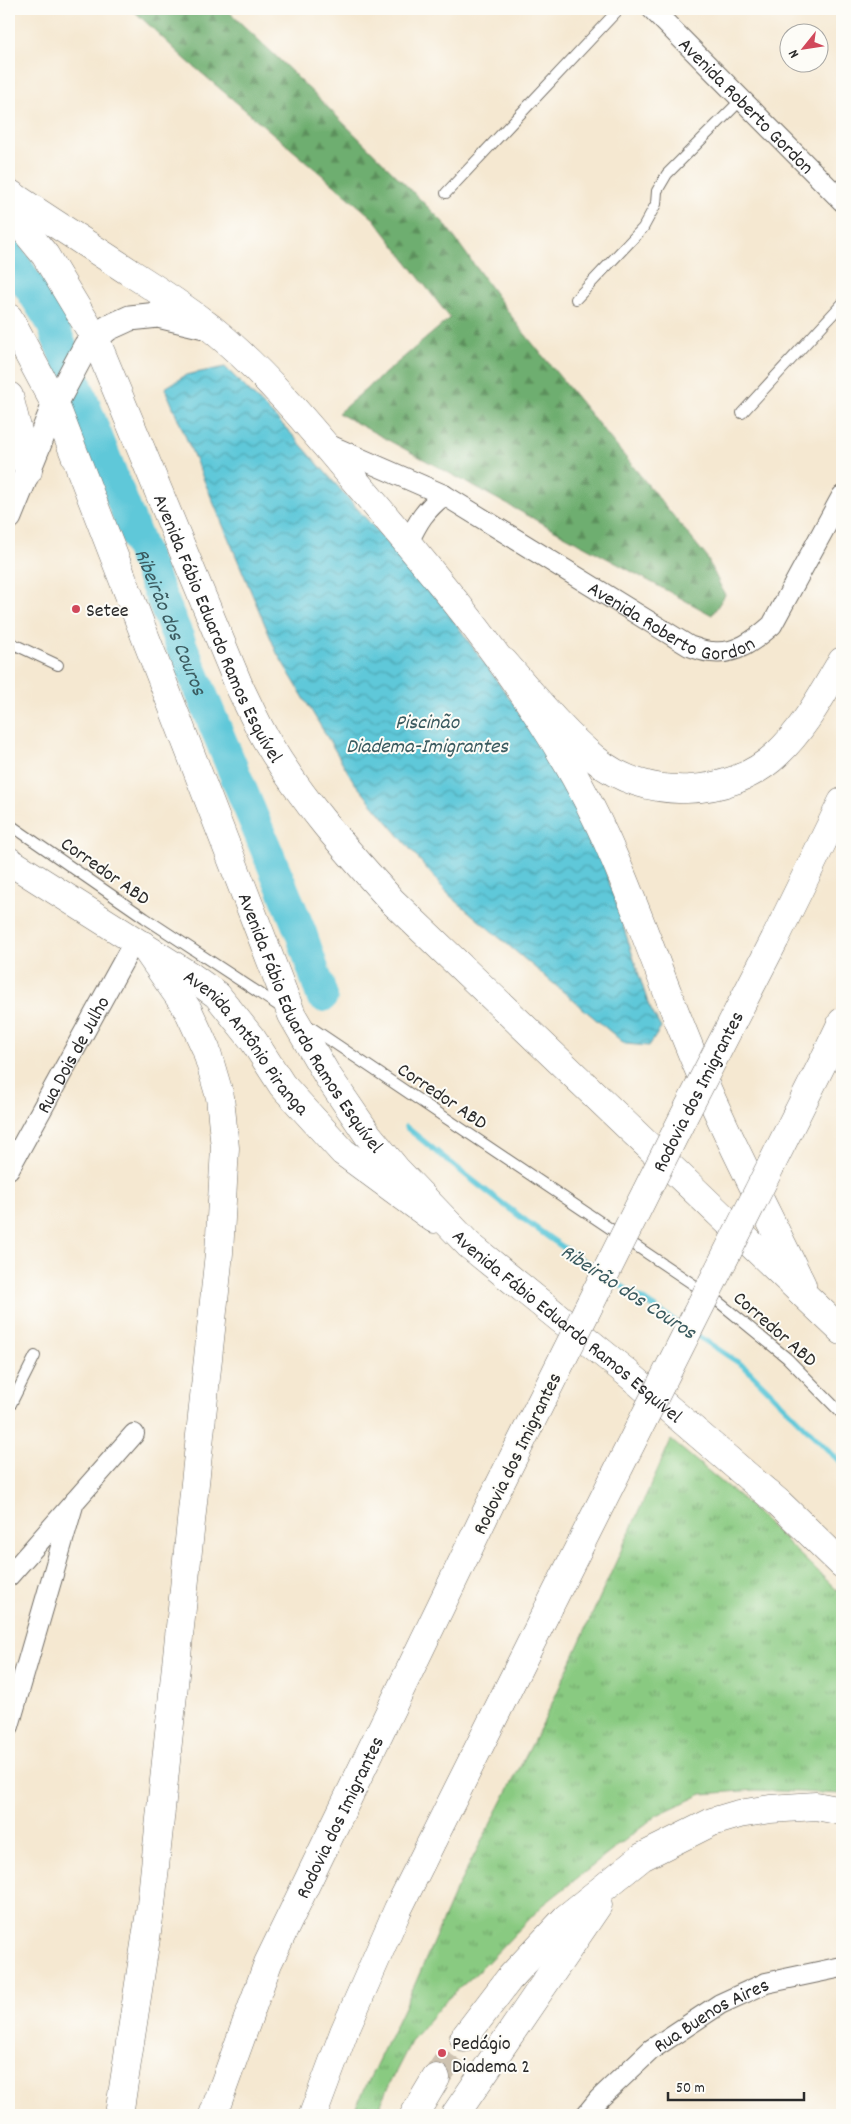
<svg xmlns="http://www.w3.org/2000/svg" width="851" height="2124" viewBox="0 0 851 2124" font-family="Dekko,sans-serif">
<defs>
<pattern id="grass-tufts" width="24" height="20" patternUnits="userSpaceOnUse" patternTransform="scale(1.25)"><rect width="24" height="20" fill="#89ca81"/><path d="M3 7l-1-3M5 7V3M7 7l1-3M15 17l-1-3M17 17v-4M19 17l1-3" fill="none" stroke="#70a46a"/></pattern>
<pattern id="forest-firs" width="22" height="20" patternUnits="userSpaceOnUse" patternTransform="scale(1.25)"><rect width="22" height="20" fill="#6eae6f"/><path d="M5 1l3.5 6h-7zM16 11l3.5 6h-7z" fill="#5b8e5b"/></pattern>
<pattern id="water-waves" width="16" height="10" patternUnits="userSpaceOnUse" patternTransform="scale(1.25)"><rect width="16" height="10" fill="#5ec8d9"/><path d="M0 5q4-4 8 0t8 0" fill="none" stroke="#4ea3b0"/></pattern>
</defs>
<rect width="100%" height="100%" fill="#fdfcf7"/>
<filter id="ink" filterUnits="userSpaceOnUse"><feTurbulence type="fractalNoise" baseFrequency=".02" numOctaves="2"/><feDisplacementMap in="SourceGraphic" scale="10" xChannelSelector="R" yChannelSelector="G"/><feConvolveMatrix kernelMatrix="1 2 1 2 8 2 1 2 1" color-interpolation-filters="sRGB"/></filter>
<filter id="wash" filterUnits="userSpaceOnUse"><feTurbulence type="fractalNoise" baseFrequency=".0096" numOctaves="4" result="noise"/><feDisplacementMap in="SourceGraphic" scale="20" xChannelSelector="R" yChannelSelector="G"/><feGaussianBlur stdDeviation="1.12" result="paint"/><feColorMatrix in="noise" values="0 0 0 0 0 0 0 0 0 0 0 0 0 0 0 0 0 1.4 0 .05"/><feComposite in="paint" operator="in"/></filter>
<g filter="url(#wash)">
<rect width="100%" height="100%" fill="#f5e8d1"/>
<polygon fill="url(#grass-tufts)" stroke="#5a7a56" points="671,1440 742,1499 842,1595 842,1794 756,1790 702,1794 657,1815 542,1906 482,1968 444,2002 412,2040 385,2093 377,2115 352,2115 415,1984 454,1894 544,1721"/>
<polygon fill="url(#forest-firs)" stroke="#4c6c4d" points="132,9 226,9 282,62 444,223 520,328 706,556 725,595 712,615 338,413 450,318 374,219 185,59"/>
<polygon fill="url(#water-waves)" stroke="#447a82" points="225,367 288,430 444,607 518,710 561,779 600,854 649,1006 661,1028 649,1046 625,1044 449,895 354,782 277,653 165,388 186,375"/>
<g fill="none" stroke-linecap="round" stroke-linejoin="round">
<g stroke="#5ec8d9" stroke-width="5.5">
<path d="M406,1127C469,1178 531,1228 599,1271"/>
<polyline points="611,1279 683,1326"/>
<polyline points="695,1334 745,1367 842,1464"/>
</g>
<path stroke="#5ec8d9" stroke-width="32" id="s1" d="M9,255L51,321L142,551L301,933L322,996"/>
</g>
</g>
<g filter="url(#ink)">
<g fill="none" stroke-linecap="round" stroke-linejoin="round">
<polyline stroke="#cdc2b0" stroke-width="28" stroke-dasharray="28 14" stroke-linecap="butt" points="436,2078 464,2038"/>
<g stroke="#726d65" stroke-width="12">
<g id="service">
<polyline points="446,193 619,9"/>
<polyline points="576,299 643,228 656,204 657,191 667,174 741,100"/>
<polyline points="742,413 842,304"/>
<polyline points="9,642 58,665"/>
<polyline points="9,824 145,918 282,1008"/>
<polyline points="306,1024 715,1299 787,1358 842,1414"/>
<polyline points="9,1408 35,1356"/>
</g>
</g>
<g stroke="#726d65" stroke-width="22">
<g id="minor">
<path id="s2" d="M652,9L842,201"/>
<path id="s3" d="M327,444L444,495L689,646C696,648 704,652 712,652C736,655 755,640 772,625L842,496"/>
<path d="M408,543C418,521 425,510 444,495"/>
<path id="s4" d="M9,1169L135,940"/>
<polyline points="9,1576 134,1434"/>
<polyline points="9,1726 74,1502"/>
<path id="s5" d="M586,2115L599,2099L652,2049L720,2004L766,1983L842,1967"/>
</g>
</g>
<g stroke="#726d65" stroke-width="27">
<polyline id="tertiary" points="9,517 55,404 86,346 108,328 130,318 158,315 209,327"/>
</g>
<g stroke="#726d65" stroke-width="29">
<g id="secondary">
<path id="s6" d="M9,861L192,977L217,995L253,1040L282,1085L343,1152L434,1219"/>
</g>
</g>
<g stroke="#726d65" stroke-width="29">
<g id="trunk">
<path d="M9,193C49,220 90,246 131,273C158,290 185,308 211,328C268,374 315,433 362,489C440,581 518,673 576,779C621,860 649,949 684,1034C718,1120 762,1202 802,1285"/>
<path id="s7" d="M9,211L45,255L95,338L240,688C249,706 257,725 268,743C302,801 347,851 392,901L842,1331"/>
<path id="s8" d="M9,318L55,404L283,992L292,1015L327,1075L368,1135L396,1169L469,1245L626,1372L779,1503L842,1564"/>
<polyline points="9,396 28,471"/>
</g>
</g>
<g stroke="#726d65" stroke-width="29">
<g id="motorway">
<path d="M504,662C533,695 561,731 595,759C644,801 730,799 777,754C805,728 822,694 842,661"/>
<polyline points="775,939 842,802"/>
<polyline points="824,1060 842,1022"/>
<polyline points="464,2038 509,1979 566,1918 642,1857 712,1822 739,1814 770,1809 816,1806 842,1811"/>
<polyline points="119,2115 151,1905 219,1253 225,1148 220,1097 206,1049 188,1010 143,945"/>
<path id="s9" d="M213,2115L268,1963L498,1488"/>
<polyline points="313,2115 344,2032 398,1909 549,1607"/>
<polyline points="414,2115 436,2078"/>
<polyline points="455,2115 598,1905"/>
</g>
</g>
<use href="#service" stroke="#fff" stroke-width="10"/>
<use href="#minor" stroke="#fff" stroke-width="20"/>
<use href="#tertiary" stroke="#fff" stroke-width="25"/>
<use href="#secondary" stroke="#fff" stroke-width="28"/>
<use href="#trunk" stroke="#fff" stroke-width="28"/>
<use href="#motorway" stroke="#fff" stroke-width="28"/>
<g stroke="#726d65" stroke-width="29" stroke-linecap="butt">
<g id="motorway-bridge">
<path id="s10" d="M498,1488L684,1116L775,939"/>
<polyline points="549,1607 824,1060"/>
</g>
</g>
<use href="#motorway-bridge" stroke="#fff" stroke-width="28"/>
</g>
</g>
<g fill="#d1495b" stroke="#fdfcf7" stroke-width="2">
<circle cx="76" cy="609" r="5"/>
<circle cx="442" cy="2053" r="5"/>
</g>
<g text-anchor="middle" stroke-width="4" stroke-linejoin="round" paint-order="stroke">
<g font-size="20" fill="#2b2b2b" stroke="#fdfcf7">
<text dy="7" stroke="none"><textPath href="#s2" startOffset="135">Avenida Roberto Gordon</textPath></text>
<text dy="7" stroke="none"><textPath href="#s3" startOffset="391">Avenida Roberto Gordon</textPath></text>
<text dy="7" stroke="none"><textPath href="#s7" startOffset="469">Avenida Fábio Eduardo Ramos Esquível</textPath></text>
<text transform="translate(106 870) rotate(35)" y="7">Corredor ABD</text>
<text dy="7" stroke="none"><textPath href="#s8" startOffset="768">Avenida Fábio Eduardo Ramos Esquível</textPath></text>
<text dy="7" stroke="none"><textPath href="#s6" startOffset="302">Avenida Antônio Piranga</textPath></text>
<text dy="7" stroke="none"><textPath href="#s4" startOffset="131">Rua Dois de Julho</textPath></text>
<text dy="7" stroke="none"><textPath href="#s10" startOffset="444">Rodovia dos Imigrantes</textPath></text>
<text transform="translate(443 1095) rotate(34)" y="7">Corredor ABD</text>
<text dy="7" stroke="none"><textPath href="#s8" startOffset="1172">Avenida Fábio Eduardo Ramos Esquível</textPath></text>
<text transform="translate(776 1328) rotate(41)" y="7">Corredor ABD</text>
<text transform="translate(516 1453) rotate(-64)" y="7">Rodovia dos Imigrantes</text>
<text dy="7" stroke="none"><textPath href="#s9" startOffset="324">Rodovia dos Imigrantes</textPath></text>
<text dy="7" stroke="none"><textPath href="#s5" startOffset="162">Rua Buenos Aires</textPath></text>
</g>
<g font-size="20" fill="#2b2b2b" stroke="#fdfcf7" text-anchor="start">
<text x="86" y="616">Setee</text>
<text x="452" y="2049">Pedágio<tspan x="452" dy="23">Diadema 2</tspan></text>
</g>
<g font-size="21" font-style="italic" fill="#3a5a5f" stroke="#fdfcf7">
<text dy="7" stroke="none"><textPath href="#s1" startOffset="402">Ribeirão dos Couros</textPath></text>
<text x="427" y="728">Piscinão<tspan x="427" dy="24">Diadema-Imigrantes</tspan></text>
<text transform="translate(629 1291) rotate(33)" y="7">Ribeirão dos Couros</text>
</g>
</g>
<rect width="851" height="2124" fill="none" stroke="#fdfcf7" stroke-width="30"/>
<g transform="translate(804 48) rotate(240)"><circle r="24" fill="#fdfcf7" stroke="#a9a8a5"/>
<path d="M0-4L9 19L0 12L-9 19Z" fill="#d1495b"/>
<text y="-8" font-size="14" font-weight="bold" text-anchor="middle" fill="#2b2b2b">N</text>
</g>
<path d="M668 2092v8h136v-8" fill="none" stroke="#2b2b2b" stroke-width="2.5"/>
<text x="676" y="2092" font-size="15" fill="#2b2b2b" stroke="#fdfcf7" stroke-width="4" paint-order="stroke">50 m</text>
</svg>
